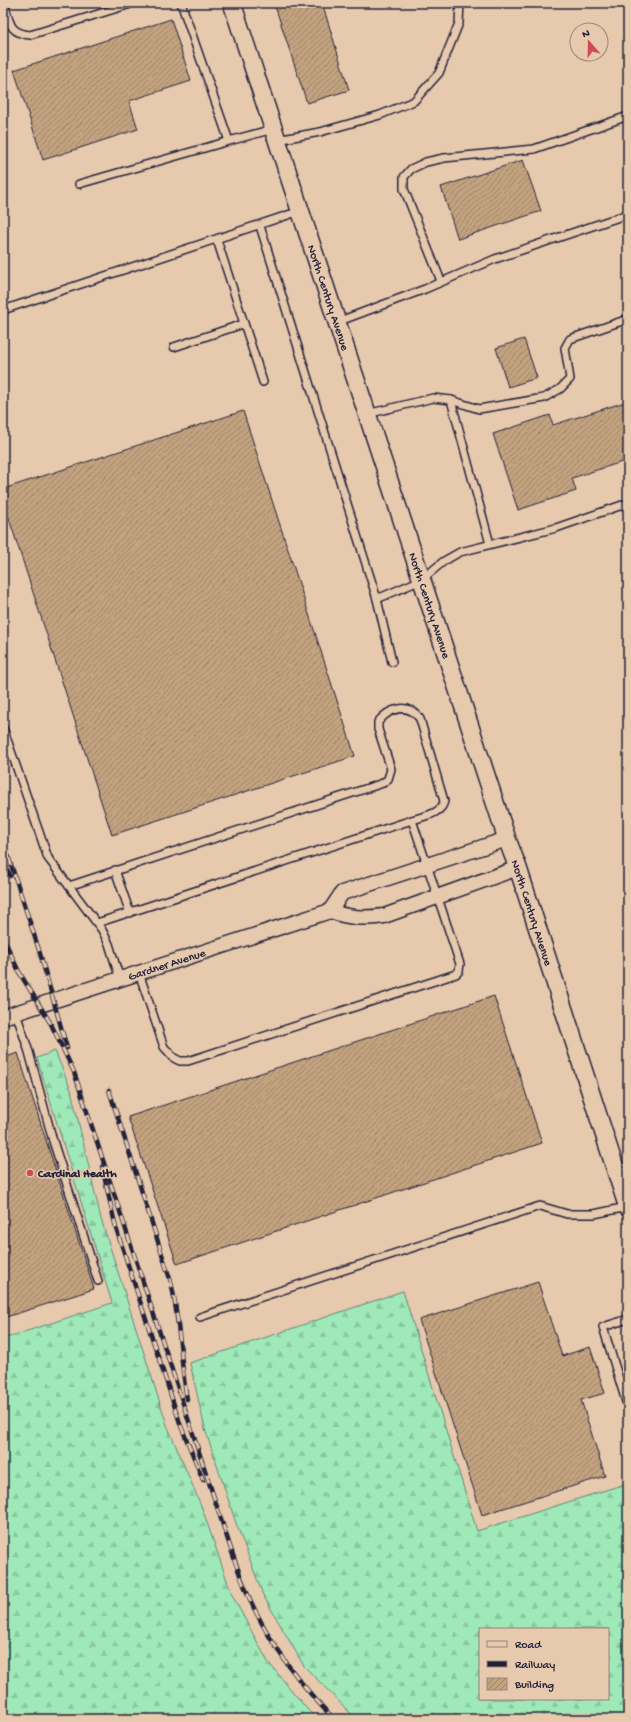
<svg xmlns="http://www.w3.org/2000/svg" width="631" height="1722" viewBox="0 0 631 1722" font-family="'Gochi Hand',sans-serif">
<defs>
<pattern id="forest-firs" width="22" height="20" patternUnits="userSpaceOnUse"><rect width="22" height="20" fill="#9fe9b8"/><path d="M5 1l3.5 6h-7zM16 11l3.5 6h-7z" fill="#89c89f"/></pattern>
<pattern id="building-hatch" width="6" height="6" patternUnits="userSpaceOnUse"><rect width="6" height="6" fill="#c3a37f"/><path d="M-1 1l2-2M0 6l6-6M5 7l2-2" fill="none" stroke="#9e8469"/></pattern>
</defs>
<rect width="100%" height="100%" fill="#e7c9ad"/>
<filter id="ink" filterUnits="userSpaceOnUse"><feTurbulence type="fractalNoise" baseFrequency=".025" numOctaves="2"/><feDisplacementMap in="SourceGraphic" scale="8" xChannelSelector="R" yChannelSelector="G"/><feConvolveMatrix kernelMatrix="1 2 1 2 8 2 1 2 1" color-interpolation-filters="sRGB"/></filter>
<g filter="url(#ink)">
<g fill="url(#forest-firs)" stroke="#60867a" fill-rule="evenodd">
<polygon points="55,1051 71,1090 101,1219 167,1425 202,1508 232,1595 268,1662 307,1709 317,1719 3,1719 3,1339 112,1303 37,1058"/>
<path d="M403,1291L477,1531L628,1483V1719H356L304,1666L263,1595L236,1523L205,1429L190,1363ZM480,1629H608V1699H480Z"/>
</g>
<g fill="url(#building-hatch)" stroke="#22223b">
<polygon points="274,3 322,3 349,90 307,103"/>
<polygon points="171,19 191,81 129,101 138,129 43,160 14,70"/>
<polygon points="523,160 541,211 458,239 441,187"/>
<polygon points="524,339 537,378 508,387 496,348"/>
<polygon points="628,401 628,460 572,478 576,491 518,510 493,434 550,415 553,425"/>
<polygon points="243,411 355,756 112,835 3,500 3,489"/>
<polygon points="494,996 542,1143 177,1264 128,1117"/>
<polygon points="18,1053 94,1289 3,1318 3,1058"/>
<polygon points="538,1282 562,1356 590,1347 605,1393 581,1400 605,1476 482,1515 419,1320"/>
</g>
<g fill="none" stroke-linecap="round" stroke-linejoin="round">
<g stroke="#22223b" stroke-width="10">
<g id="service">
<path d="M4,3C10,21 8,33 30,35L134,3"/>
<polyline points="181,3 229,141 273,129"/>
<polyline points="277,140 320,132 380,115 414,101 439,73 459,23 460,3"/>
<polyline points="79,184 229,141"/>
<polyline points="260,226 377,599 421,580 444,561 460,552 556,528 628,503"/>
<polyline points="217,240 263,382"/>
<polyline points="441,281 404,189 404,177 411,169 426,162 444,158 534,149 628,116"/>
<polyline points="3,310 300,211"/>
<polyline points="337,322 425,289 495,259 628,214"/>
<polyline points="174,347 243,324"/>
<polyline points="451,400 490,544"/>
<polyline points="367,414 433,398 451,400 479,409 544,398 560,389 570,379 565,348 570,339 628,319"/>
<polyline points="377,599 392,662"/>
<polyline points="3,728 48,858 102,930 109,944 120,979"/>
<polyline points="115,870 130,913"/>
<path d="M69,886L383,783L388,779L391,769L378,729V722C389,708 409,702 420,719L444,801C442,814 424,816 412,820L460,964L459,971L456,974L188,1061H180L174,1058L164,1047L139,973"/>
<polyline points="97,923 412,820"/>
<polyline points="16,1013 29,1052 53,1141 98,1281"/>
<polyline points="200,1317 540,1206 567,1214 594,1214 627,1207"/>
<polyline points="628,1319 603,1327 628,1408"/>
</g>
</g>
<g stroke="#22223b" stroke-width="17">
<g id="minor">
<path d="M330,911C349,918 364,919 384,916L518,868"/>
<path id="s1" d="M3,1017L330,911L342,893L507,839"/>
</g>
</g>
<g stroke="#22223b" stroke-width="20">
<g id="tertiary">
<path id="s2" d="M232,3L507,839L518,868L628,1208"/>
</g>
</g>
<use href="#service" stroke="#e7c9ad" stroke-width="7"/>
<use href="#minor" stroke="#e7c9ad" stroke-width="14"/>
<use href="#tertiary" stroke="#e7c9ad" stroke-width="17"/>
<g stroke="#22223b" stroke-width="4.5">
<g id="rail">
<polyline points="3,840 39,950 67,1048"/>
<polyline points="3,861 10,876"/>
<path d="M3,937L19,972L51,1024L74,1072L224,1528C233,1555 241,1582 254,1608C274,1649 302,1687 334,1719"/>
<path d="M109,1090L171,1282C180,1321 180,1360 187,1399"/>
<polyline points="102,1167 116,1228 181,1426 203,1480"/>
</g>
</g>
<use href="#rail" stroke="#e7c9ad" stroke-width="3" stroke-dasharray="9" stroke-linecap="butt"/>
</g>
</g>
<circle fill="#d1495b" stroke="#e7c9ad" stroke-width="1.5" cx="30" cy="1173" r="4"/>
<g text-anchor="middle" stroke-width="3" stroke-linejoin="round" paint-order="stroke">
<g font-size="12" fill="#22223b" stroke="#e7c9ad">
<text dy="4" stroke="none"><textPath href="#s2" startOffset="310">North Century Avenue</textPath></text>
<text dy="4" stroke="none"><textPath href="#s2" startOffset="634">North Century Avenue</textPath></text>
<text dy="4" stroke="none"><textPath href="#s2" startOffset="958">North Century Avenue</textPath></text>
<text dy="4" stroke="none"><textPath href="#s1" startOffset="172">Gardner Avenue</textPath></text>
</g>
<g font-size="12" font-weight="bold" fill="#22223b" stroke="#e7c9ad" text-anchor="start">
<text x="38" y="1177">Cardinal Health</text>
</g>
</g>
<rect width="631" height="1722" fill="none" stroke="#e7c9ad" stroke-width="16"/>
<rect x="8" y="8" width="615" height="1706" fill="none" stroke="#22223b" stroke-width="1.5" filter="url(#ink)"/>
<rect x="479" y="1628" width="130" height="72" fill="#e7c9ad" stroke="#98867f"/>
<rect x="487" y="1641" width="20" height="6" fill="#e7c9ad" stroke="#98867f"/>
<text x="515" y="1648" font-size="12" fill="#22223b">Road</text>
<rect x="487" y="1661" width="20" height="6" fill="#22223b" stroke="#98867f"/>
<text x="515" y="1668" font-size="12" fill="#22223b">Railway</text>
<rect x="487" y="1678" width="20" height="12" fill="url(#building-hatch)" stroke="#98867f"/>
<text x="515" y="1688" font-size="12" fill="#22223b">Building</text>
<g transform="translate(589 42) rotate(340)"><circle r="19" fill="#e7c9ad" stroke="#98867f"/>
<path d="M0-3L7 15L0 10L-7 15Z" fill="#d1495b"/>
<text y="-6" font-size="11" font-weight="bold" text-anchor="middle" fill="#22223b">N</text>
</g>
</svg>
